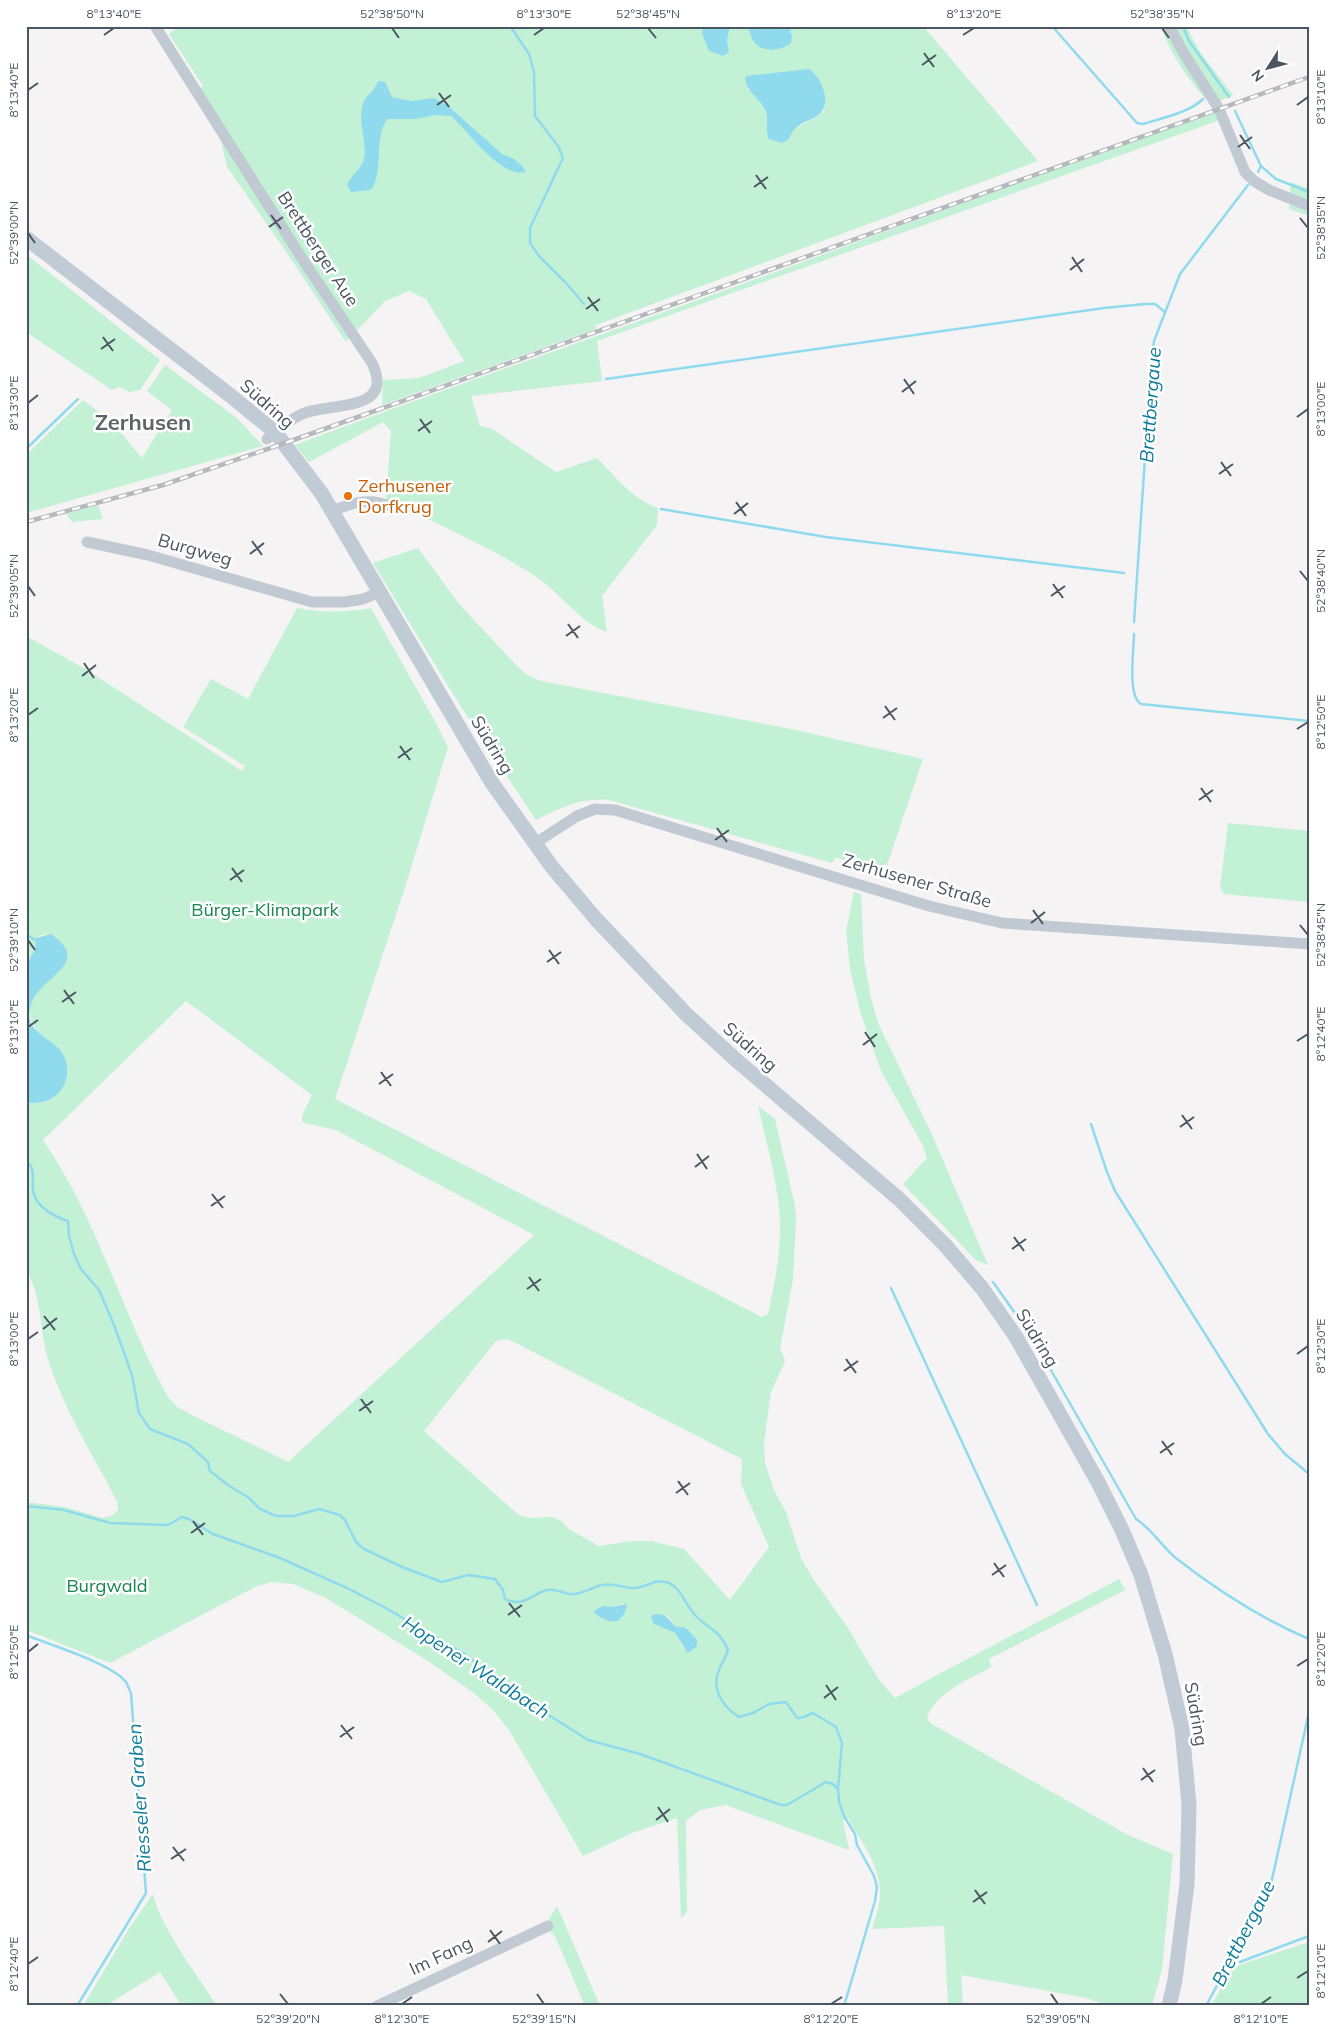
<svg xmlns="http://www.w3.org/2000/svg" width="1335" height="2032" viewBox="0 0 1335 2032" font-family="Mulish,sans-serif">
<rect width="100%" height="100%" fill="#f5f3f3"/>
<g fill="#c3f1d5" fill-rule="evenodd">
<path d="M180,26H703L702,33L727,41L730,26H747L751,37L792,36L789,26H923L1038,161L596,325V329L382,405L383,380L419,378L464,361L426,299L409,291L385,301L346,342L285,250L227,167L220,137L200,88L203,86L169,34ZM815,73C823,85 828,99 823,112L775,141C761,135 770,128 768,117C767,106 755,95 747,88Z"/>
<path d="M1161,26H1186L1200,52L1233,95L1211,105C1190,82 1170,55 1161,26Z"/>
<path d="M1217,112L1220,120L597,341L602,381L471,396L480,426L492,429L556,472L597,458C616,477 632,499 658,508L657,525L602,596L607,632C582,625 556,588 532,574C486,545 435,523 386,499L391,431L383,422L309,462L295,445C433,393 573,345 712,295C880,234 1048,171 1217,112Z"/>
<polygon points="1291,182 1309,189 1309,216 1289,209"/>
<polygon points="27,255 160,360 140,390 129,392 120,387 112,390 26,332"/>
<polygon points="165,365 237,418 263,446 26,513 26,455 83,400 111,421 142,458 172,410 147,391"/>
<polygon points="98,505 103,519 72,522 66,514"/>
<path d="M418,548L459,604L516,665L527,675L541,681L796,730L923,759L888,862C875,876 851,862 836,857L832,863L609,800C578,798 563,807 536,820L456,699L373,563Z"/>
<path d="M297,608C322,613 345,612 371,608L436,723L448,747L407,881L335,1099L762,1317L768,1314C776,1278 784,1237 778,1200C774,1168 765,1137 758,1106L775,1119L795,1206L796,1219L793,1280L780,1348L785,1361L771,1392L764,1443L765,1463L774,1490L786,1512L801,1558L813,1579L846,1625L879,1680L895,1698C969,1657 1045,1619 1119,1579L1125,1590L989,1659L991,1667C969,1680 935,1692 927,1718L930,1723L1128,1835L1173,1854L1162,1969L1152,2006H1109L1086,1998L961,1975L963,2006H948L944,1926L872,1929C875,1918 880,1906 880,1894C881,1866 861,1842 848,1818L843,1821L849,1850L726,1805L700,1810L686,1821L687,1912L681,1918L677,1818L632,1833L583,1856L509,1730L493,1710L474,1693L428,1661L326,1598L293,1584L271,1582L255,1587L110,1663L26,1630V1502L65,1507L102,1518L112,1516L118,1510L117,1501C93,1455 65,1411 49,1362C39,1332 43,1297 26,1270V1102L42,1103L51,1099L52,1043C27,1028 21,1004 45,984C54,976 60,972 66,962C63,950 62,941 51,934L41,935L36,938L35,949L26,966V636L87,670L242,771L245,766L183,727L211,679L248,699ZM186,1001L312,1095L302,1116V1121L305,1123L336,1130L534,1235L288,1462L196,1417L177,1407L168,1397C122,1314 97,1218 43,1140ZM508,1339L742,1459L741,1484L769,1547L730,1600L684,1549L651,1541H632L599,1546L569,1529L561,1521L553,1517L532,1518L520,1516L424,1431L496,1341ZM623,1604L627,1605L624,1614L614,1622L594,1613ZM665,1616L669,1617L675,1626L687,1628L683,1647L675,1633L654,1624Z"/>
<polygon points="1228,823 1309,831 1309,902 1224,894 1220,888"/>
<polygon points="854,892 861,894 864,959 870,994 878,1023 933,1137 988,1265 976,1260 903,1184 927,1158 922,1144 881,1071 860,1011 850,969 846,931"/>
<path d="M153,1894C160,1927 198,1976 217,2006H182L160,1972L110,2003L111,2006H83L130,1927Z"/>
<polygon points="557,1906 600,2006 585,2006 555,1936 548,1929 548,1921"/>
<polygon points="1309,1942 1309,2006 1211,2006 1233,1967"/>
</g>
<g fill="#90daee">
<polygon points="703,26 730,26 727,41 729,52 723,56 709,51 702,33"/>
<path d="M747,26H789L792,36L791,43C782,51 762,53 754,42C751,37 749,31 747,26Z"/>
<path d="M809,69C817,74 821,82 824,91C832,126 797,113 789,139L782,143L769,139C764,129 770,119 765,109C758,97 743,89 746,76Z"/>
<path d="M378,81L385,82L392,97L411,101L434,98L447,105L502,154L514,159L522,166L526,172C500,178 469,132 451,116L435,115L416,119H387C373,141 385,169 371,190L351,192L347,185C350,176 359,171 363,162C369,149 357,122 363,104C365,95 374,93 378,81Z"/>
<path d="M51,934C95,964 38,977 31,1005C23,1030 46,1035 59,1049C72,1063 69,1085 55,1096C46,1103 37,1104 26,1102V966L35,949L36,938Z"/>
<path d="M626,1604L627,1606C621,1627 610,1624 594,1613V1611L603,1606L613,1607Z"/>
<path d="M655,1614C665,1613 669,1619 675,1626L686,1628L697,1640V1646L688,1653L675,1633L654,1624L651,1616Z"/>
</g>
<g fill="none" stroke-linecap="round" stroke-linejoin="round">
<g stroke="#90daee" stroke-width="2.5">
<polyline points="510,26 529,54 534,72 535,116 558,146 563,158 530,228 530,243 539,256 566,283 584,304"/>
<path d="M1052,26L1137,123L1143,124C1161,118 1189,113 1203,99"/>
<polyline points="1183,26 1189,41 1229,97"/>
<polyline points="1235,111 1261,166 1276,179 1309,192"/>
<polyline points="1258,172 1261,166"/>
<polyline points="606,379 1104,308 1145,304 1155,304 1165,312"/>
<polyline points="26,449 78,399"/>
<polyline points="661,509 826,537 1124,573"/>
<polyline points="1134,622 1152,353 1154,341 1180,274 1248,185"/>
<path d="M1134,634C1134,649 1127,696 1141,704L1309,721"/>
<polyline points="26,934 35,940"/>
<polyline points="1091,1124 1107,1172 1115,1191 1268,1434 1285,1454 1309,1474"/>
<path d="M26,1160C36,1169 32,1179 33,1190C35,1207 55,1217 68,1221L69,1236L74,1254L81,1269L99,1290L114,1325L132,1375L139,1413L150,1429L188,1444L208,1462L210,1471L228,1485L249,1498L260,1509L276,1516H294L319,1509L340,1515L345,1520L356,1542L364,1549L402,1567L442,1582L468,1575L495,1579L503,1590L505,1599C525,1608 531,1594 547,1590C555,1588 562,1593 570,1594C579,1596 592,1587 602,1585C613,1582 625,1589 636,1588C649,1586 656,1578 669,1583C682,1589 685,1605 695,1615C708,1629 720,1630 728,1650C725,1659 719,1667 717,1676C713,1693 726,1709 739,1717L753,1713L769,1704L786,1702L797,1718L804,1717L813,1713L836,1727L842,1743L838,1789L839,1802L844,1816L855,1834L857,1845L874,1876L877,1887L875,1901L844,2006"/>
<path d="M993,1282L1032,1337L1136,1519C1152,1529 1162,1547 1177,1559C1217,1590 1262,1619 1309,1639"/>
<polyline points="891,1288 1037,1605"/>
<polyline points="26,1506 64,1510 110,1523 168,1525 182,1517 189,1519 213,1534 280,1558 347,1588 384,1607 463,1653 522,1698 588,1740 640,1754 781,1805 787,1805 826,1782 833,1784 838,1789"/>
<path d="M26,1635C50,1645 111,1663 126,1682C128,1685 129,1690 131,1693L146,1893L77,2006"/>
<polyline points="1240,1962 1309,1936"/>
<polyline points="1206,2006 1271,1884 1309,1712"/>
</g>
<g stroke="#c1cad2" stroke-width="11">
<path d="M155,26L301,257L372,363C396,413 330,402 302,414C289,420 278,429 267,439"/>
<polyline points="1169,26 1183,52 1219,109 1245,172 1254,181 1269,190 1309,206"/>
<path d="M333,511C352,502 370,498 390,506"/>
<polyline points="87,542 148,555 312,602 345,602 363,599 380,592"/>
<polyline points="534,844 577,816 595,809 615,810 929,906 1002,923 1309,944"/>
<polyline points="377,2006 548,1926"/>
</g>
<polyline stroke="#c1cbd6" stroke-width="15" points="26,238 231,396 275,432 322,494 492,783 552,867 596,919 686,1014 735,1059 899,1199 945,1245 982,1288 1016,1337 1098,1482 1122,1530 1141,1575 1165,1654 1182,1729 1189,1805 1187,1884 1175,1980 1169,2006"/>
<g stroke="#b5b8bd" stroke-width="4.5">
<polyline id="rail" points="26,522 163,485 285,443 1309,77"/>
</g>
<use href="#rail" stroke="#fff" stroke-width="2.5" stroke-dasharray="8" stroke-linecap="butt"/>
</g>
<path fill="none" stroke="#4a5661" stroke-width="2" d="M392,28L399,38M648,28L656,38M1162,28L1169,38M104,35L114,28M534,35L544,28M963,35L974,28M924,53L934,67M922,65L936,55M28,90L38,83M439,93L449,107M437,105L451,95M1297,105L1308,97M1240,135L1250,149M1238,147L1252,137M756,175L766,189M754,187L768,177M271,215L281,229M1300,218L1308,228M269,227L283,217M28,233L35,243M1072,257L1082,272M1070,270L1084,259M588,297L598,311M586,309L600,299M103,337L113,351M101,349L115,339M904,379L914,394M902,392L916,381M28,403L38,395M1297,417L1308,409M420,419L430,433M418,431L432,421M1221,462L1231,476M1219,474L1233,464M736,502L746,516M734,514L748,503M252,541L262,555M250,554L264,543M1300,571L1308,581M1053,584L1063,598M28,586L35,596M1051,596L1065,586M568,624L578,638M566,636L580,626M84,663L94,678M82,676L96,665M885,706L895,720M28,715L38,708M883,718L897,708M1297,729L1308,722M400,746L410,760M398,758L412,748M1201,788L1211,802M1199,800L1213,790M717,828L727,842M715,840L729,830M232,868L242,882M230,880L244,870M1033,910L1043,924M1031,923L1045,912M1300,925L1308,935M28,940L35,950M549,950L559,964M547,962L561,952M64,990L74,1004M62,1002L76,992M28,1027L38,1020M865,1032L875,1047M1297,1041L1308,1034M863,1045L877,1034M381,1072L391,1086M379,1084L393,1074M1182,1115L1192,1129M1180,1127L1194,1117M697,1154L707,1169M695,1167L709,1156M212,1194L223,1208M211,1206L225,1196M1014,1237L1024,1251M1012,1249L1026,1239M529,1277L539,1291M527,1289L541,1279M44,1316L55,1330M43,1329L57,1318M28,1339L38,1332M1297,1354L1308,1346M846,1359L856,1373M844,1371L858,1361M361,1399L371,1413M359,1411L373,1401M1162,1441L1172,1455M1160,1453L1174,1443M678,1481L688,1495M676,1493L690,1483M193,1521L203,1535M191,1533L205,1523M994,1563L1004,1577M992,1575L1006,1565M509,1603L520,1617M508,1615L522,1605M28,1652L38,1644M1297,1666L1308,1659M826,1685L836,1700M824,1698L838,1687M341,1725L352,1739M340,1737L354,1727M1143,1768L1153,1782M1141,1780L1155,1770M658,1807L668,1822M656,1820L670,1809M173,1847L184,1861M171,1859L186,1849M975,1890L985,1904M973,1902L987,1892M490,1930L500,1944M488,1942L502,1931M28,1964L38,1957M1297,1978L1308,1971M280,1994L288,2004M537,1994L544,2004M1051,1994L1058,2004M402,2004L412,1997M831,2004L842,1997M1261,2004L1271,1997"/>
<circle fill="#e8710a" stroke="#fff" stroke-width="2" cx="348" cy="496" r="5"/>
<g text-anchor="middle" stroke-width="5" stroke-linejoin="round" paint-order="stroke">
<g font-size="18" fill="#4a5661" stroke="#fff">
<text transform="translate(318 249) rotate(57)" y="6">Brettberger Aue</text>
<text transform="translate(267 404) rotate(41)" y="6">Südring</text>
<text transform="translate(195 550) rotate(16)" y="6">Burgweg</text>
<text transform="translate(492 745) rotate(59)" y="6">Südring</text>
<text transform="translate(917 881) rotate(16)" y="6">Zerhusener Straße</text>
<text transform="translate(750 1047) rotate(41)" y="6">Südring</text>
<text transform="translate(1037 1338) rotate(59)" y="6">Südring</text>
<text transform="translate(1196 1714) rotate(80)" y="6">Südring</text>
<text transform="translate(441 1956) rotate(-25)" y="6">Im Fang</text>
</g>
<g font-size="18" fill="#c56008" stroke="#fff" text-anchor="start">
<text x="358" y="492">Zerhusener<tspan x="358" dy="21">Dorfkrug</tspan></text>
</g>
<g font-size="18" fill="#17864f" stroke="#fff">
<text x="265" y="916">Bürger-Klimapark</text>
<text x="107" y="1592">Burgwald</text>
</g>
<g font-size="19" font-style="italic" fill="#0c7c9b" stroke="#fff">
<text transform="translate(1150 405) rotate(-86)" y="7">Brettbergaue</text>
<text transform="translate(476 1667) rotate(33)" y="7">Hopener Waldbach</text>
<text transform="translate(139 1798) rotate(-94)" y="7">Riesseler Graben</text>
<text transform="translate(1243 1933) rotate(-63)" y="7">Brettbergaue</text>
</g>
<g font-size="22" font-weight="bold" fill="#5f6368" stroke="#fff">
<text x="143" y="430">Zerhusen</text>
</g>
</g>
<rect width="1335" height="2032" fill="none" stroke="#ffffff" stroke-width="55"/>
<g transform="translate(1268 68) rotate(234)" stroke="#ffffff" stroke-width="4" paint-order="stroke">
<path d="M0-4L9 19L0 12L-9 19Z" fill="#4a5661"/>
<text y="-8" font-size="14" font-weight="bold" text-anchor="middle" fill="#4a5661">N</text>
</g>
<rect x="28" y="28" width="1280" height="1976" fill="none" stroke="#4a5661" stroke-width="2"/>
<g font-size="12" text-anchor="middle" fill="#4a5661">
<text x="114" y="18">8°13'40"E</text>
<text x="392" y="18">52°38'50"N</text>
<text x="544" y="18">8°13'30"E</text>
<text x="648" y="18">52°38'45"N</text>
<text x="974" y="18">8°13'20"E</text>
<text x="1162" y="18">52°38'35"N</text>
<text transform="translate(14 90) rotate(-90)" y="4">8°13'40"E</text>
<text transform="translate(1321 97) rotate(-90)" y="4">8°13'10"E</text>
<text transform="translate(1321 228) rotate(-90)" y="4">52°38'35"N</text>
<text transform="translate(14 233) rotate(-90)" y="4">52°39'00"N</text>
<text transform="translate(14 403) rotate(-90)" y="4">8°13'30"E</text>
<text transform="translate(1321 409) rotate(-90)" y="4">8°13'00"E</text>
<text transform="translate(1321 581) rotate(-90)" y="4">52°38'40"N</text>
<text transform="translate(14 586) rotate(-90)" y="4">52°39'05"N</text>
<text transform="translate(14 715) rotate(-90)" y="4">8°13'20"E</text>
<text transform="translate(1321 722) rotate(-90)" y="4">8°12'50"E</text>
<text transform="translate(1321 935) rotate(-90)" y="4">52°38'45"N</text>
<text transform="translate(14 940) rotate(-90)" y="4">52°39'10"N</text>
<text transform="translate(14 1027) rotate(-90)" y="4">8°13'10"E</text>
<text transform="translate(1321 1034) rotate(-90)" y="4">8°12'40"E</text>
<text transform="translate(14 1339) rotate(-90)" y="4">8°13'00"E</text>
<text transform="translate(1321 1346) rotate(-90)" y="4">8°12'30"E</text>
<text transform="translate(14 1652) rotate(-90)" y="4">8°12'50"E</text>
<text transform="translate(1321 1659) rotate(-90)" y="4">8°12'20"E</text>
<text transform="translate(14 1964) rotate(-90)" y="4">8°12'40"E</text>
<text transform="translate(1321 1971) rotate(-90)" y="4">8°12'10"E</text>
<text x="288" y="2023">52°39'20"N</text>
<text x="402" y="2023">8°12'30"E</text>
<text x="544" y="2023">52°39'15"N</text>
<text x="831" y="2023">8°12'20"E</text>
<text x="1058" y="2023">52°39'05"N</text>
<text x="1261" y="2023">8°12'10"E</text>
</g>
</svg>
